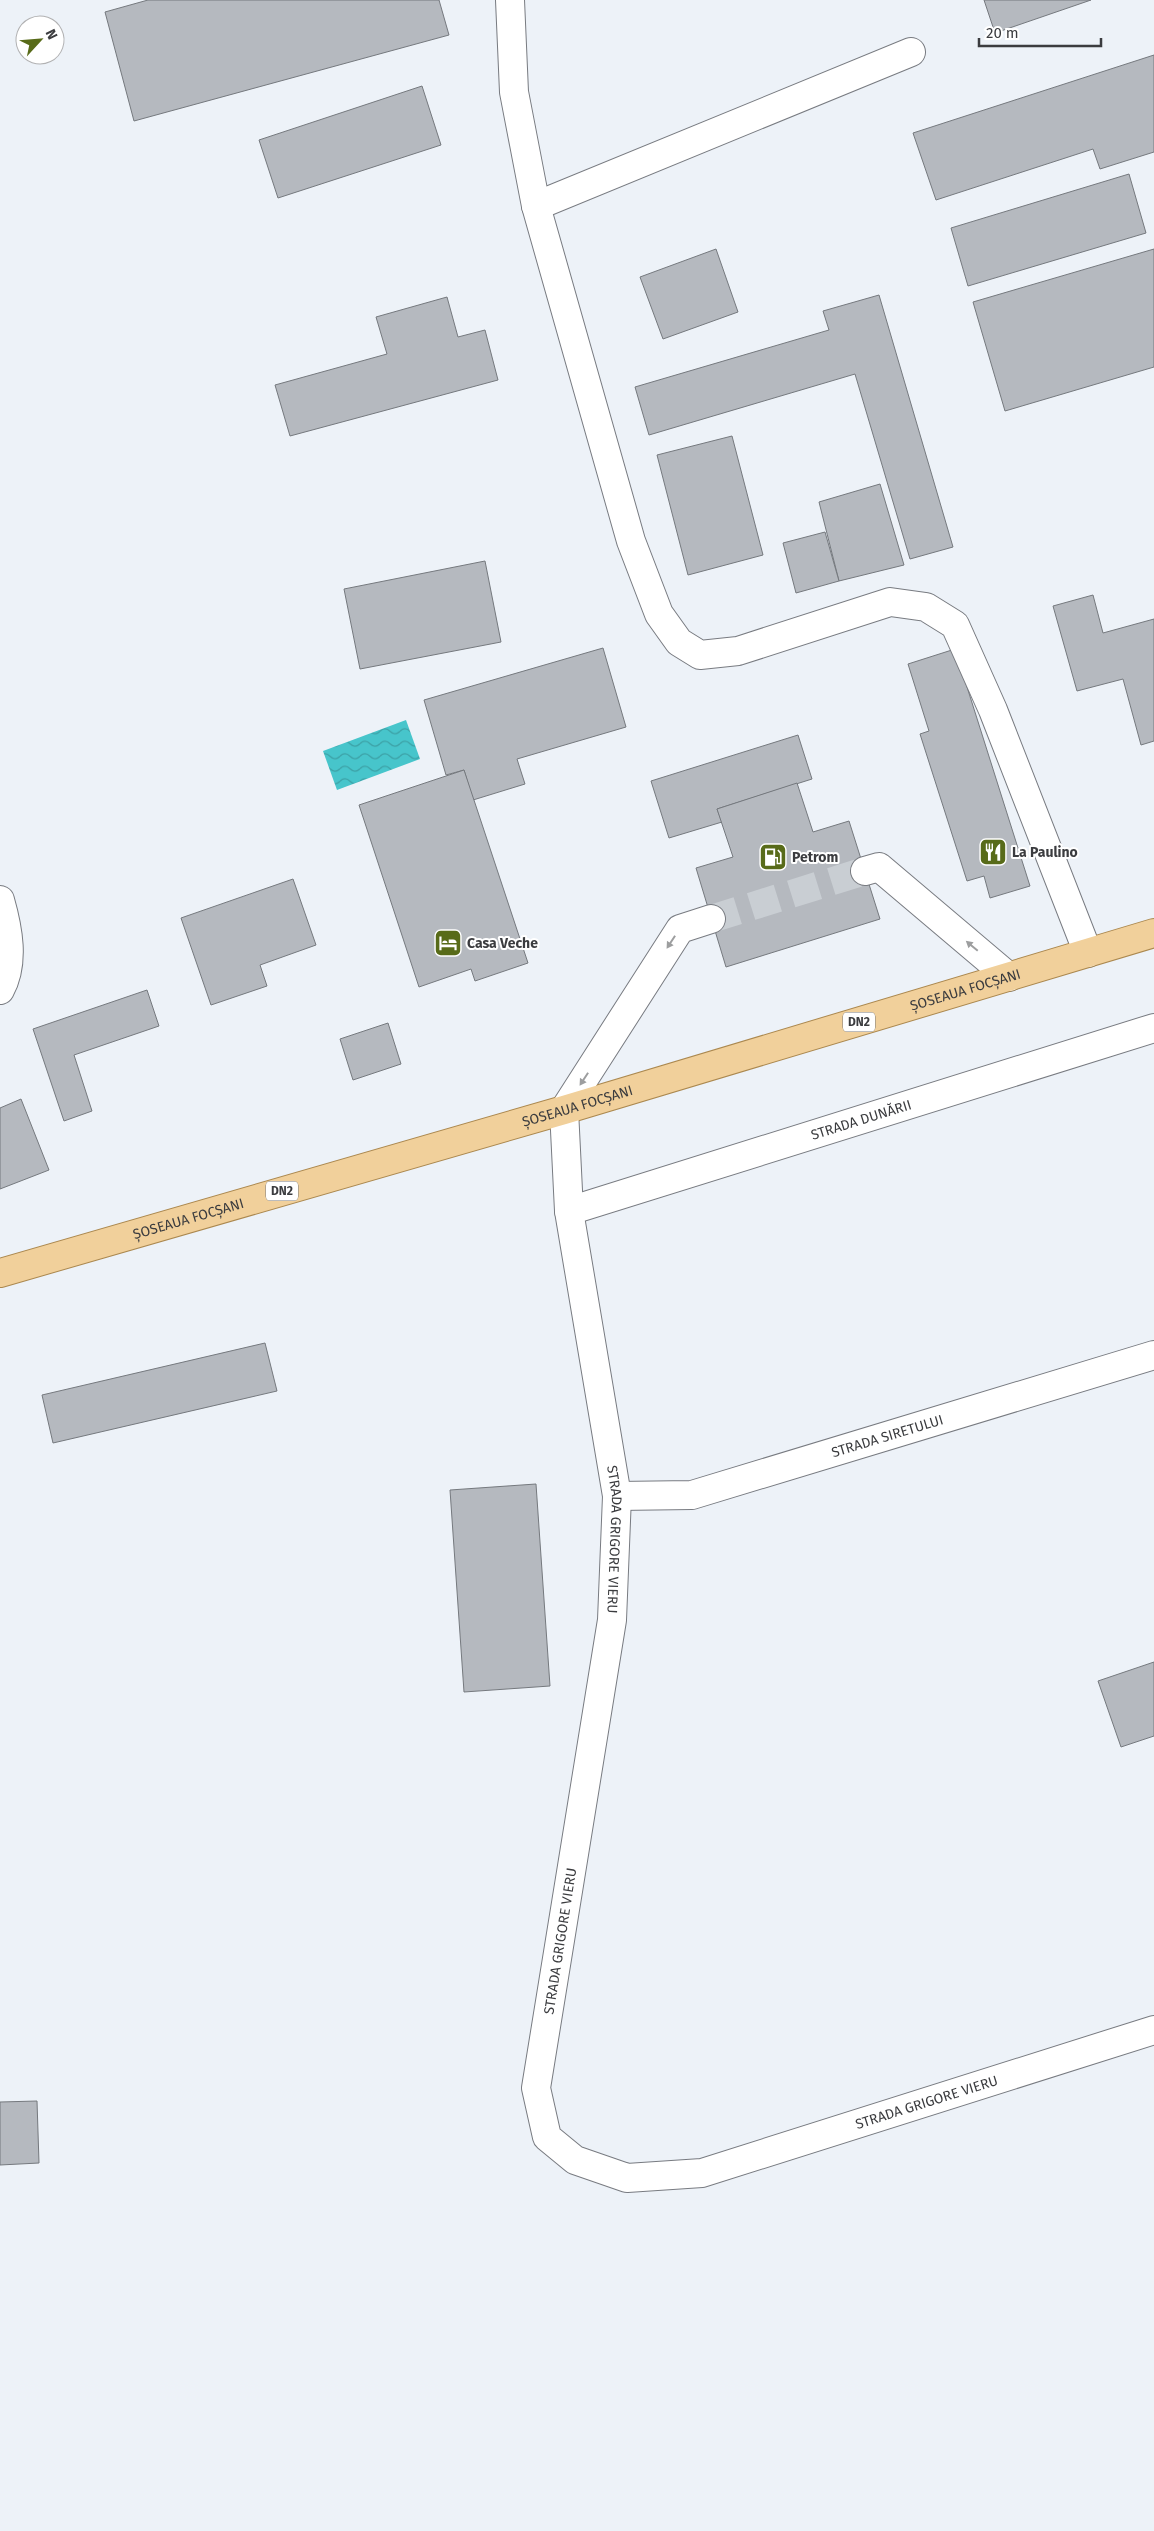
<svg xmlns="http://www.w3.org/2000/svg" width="1154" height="2531" viewBox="0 0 1154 2531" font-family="'Fira Sans',sans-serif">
<defs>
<pattern id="water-waves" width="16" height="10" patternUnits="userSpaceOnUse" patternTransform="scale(1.25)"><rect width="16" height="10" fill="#47c5cb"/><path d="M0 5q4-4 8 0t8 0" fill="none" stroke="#3ca1a6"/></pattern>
</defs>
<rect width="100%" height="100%" fill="#edf2f8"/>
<polygon fill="url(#water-waves)" points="406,720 420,759 337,790 323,751"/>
<g fill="#b5b9bf" stroke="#75797e">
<polygon points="148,0 439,0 449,35 134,121 105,12"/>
<polygon points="984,0 1091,0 995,33"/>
<polygon points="1154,55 1154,152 1100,169 1093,149 936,200 913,133"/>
<polygon points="422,86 441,145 278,198 259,140"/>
<polygon points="1129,174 1146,233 968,286 951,228"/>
<polygon points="716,249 738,312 663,339 640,277"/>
<polygon points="1154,249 1154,367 1005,411 973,302"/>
<polygon points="879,295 953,547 910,559 855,374 649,435 635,387 829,330 823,311"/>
<polygon points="447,297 458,337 485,330 498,380 290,436 275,385 387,354 376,317"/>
<polygon points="732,436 763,555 688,575 657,455"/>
<polygon points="880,484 904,565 839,581 819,502"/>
<polygon points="825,532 839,581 796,593 783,543"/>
<polygon points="485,561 501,642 360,669 344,589"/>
<polygon points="1093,595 1103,633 1154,619 1154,741 1141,745 1123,679 1077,691 1053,606"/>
<polygon points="603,648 626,727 517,759 525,784 473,800 464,770 446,775 424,700"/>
<polygon points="955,649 1030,886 990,898 984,876 967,881 920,734 929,731 908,664"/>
<polygon points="798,735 812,779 717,809 722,822 669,838 651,781"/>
<polygon points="464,770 528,963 475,981 471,969 419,987 359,805"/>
<polygon points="797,783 813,832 849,821 880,919 726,967 696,868 733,857 717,809"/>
<polygon points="293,879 316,945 260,965 267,986 211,1005 181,918"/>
<polygon points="147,990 159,1026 74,1055 92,1111 64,1121 33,1029"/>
<polygon points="388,1023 401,1064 353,1080 340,1039"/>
<polygon points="21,1099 49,1170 0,1189 0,1108"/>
<polygon points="265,1343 277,1391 53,1443 42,1395"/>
<polygon points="536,1484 550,1686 464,1692 450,1490"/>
<polygon points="1154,1662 1154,1736 1121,1747 1098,1681"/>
<polygon points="37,2101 39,2163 0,2165 0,2102"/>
</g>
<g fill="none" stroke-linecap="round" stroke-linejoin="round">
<polyline stroke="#c9ced3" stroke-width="28" stroke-dasharray="28 14" stroke-linecap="butt" points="711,919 865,871"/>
<g stroke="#787b81" stroke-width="30">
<g id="minor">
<polyline points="510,0 514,92 536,206 631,541 659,614 679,642 700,655 738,651 890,602 926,607 955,625 993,710 1088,953"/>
<polyline points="536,206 911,52"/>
<polyline points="865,871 879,867 1009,977"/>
<path d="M0,900C8,928 15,963 0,990"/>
<path id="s1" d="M711,919L680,929L564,1110L569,1211L617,1496L612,1620L536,2088L547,2137L575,2160L627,2178L702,2173L1154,2030"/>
<path id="s2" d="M569,1211L1154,1028"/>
<path id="s3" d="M617,1496L692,1495L1154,1355"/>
</g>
</g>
<g stroke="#ab884f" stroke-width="30">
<g id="major">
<path id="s4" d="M0,1273L564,1110L1154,933"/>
</g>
</g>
<use href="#minor" stroke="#fff" stroke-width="28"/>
<use href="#major" stroke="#f1d09b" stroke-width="28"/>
</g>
<defs><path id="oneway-solid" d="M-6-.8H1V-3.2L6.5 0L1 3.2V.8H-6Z" transform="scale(1.25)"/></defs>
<g fill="#9d9e9f">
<use href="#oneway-solid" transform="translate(671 942) rotate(123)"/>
<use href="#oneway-solid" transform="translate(972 946) rotate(-140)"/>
<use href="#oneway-solid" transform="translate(584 1079) rotate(123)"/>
</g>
<defs>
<g id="restaurant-square" transform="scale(1.4375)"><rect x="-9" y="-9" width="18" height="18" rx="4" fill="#586b19" stroke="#fff"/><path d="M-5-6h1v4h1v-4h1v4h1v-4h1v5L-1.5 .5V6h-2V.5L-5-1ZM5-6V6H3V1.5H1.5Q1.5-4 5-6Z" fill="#fff"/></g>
<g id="fuel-square" transform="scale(1.4375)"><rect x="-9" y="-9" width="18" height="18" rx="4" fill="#586b19" stroke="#fff"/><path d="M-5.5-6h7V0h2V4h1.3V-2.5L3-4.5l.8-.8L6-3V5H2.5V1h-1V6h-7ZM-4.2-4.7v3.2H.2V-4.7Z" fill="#fff"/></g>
<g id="hotel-square" transform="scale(1.4375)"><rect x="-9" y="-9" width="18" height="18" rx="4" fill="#586b19" stroke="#fff"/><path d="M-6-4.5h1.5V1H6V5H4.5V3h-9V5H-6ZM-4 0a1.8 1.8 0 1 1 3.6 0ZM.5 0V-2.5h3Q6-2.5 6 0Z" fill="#fff"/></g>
</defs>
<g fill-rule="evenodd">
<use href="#restaurant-square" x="993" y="852"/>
<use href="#fuel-square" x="773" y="857"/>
<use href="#hotel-square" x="448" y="943"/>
</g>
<g text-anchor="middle" stroke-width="4" stroke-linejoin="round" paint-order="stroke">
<g fill="#fff" stroke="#767679" stroke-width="1">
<rect x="843" y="1012.5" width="32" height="19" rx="4"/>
<rect x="266" y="1181.5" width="32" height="19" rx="4"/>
</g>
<g font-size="12" font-weight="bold" fill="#3b3c3f">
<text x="859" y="1026">DN2</text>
<text x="282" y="1195">DN2</text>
</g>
<g font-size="14" font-weight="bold" fill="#3b3c3f" stroke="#fff" text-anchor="start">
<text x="1012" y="857">La Paulino</text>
<text x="792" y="862">Petrom</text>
<text x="467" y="948">Casa Veche</text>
</g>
<g font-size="14" fill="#3b3c3f" stroke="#fff">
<text dy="5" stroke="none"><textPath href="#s4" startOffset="1006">ȘOSEAUA FOCȘANI</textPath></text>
<text dy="5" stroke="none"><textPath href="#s4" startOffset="601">ȘOSEAUA FOCȘANI</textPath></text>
<text dy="5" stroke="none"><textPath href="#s2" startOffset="306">STRADA DUNĂRII</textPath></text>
<text dy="5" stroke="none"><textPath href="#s4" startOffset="196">ȘOSEAUA FOCȘANI</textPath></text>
<text dy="5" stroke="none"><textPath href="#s3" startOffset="279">STRADA SIRETULUI</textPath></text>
<text dy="5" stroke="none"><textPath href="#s1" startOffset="681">STRADA GRIGORE VIERU</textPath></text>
<text transform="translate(560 1941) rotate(-81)" y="5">STRADA GRIGORE VIERU</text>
<text dy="5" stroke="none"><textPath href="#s1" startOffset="1688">STRADA GRIGORE VIERU</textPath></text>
</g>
</g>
<g transform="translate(40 40) rotate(64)"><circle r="24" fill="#ffffff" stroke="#b1b1b2"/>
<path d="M0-4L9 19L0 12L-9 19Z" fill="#586b19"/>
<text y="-8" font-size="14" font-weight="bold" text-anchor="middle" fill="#3b3c3f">N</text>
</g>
<path d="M979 38v8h122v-8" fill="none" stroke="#3b3c3f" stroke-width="2.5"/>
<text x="986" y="38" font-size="15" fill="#3b3c3f" stroke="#ffffff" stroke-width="4" paint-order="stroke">20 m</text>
</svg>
